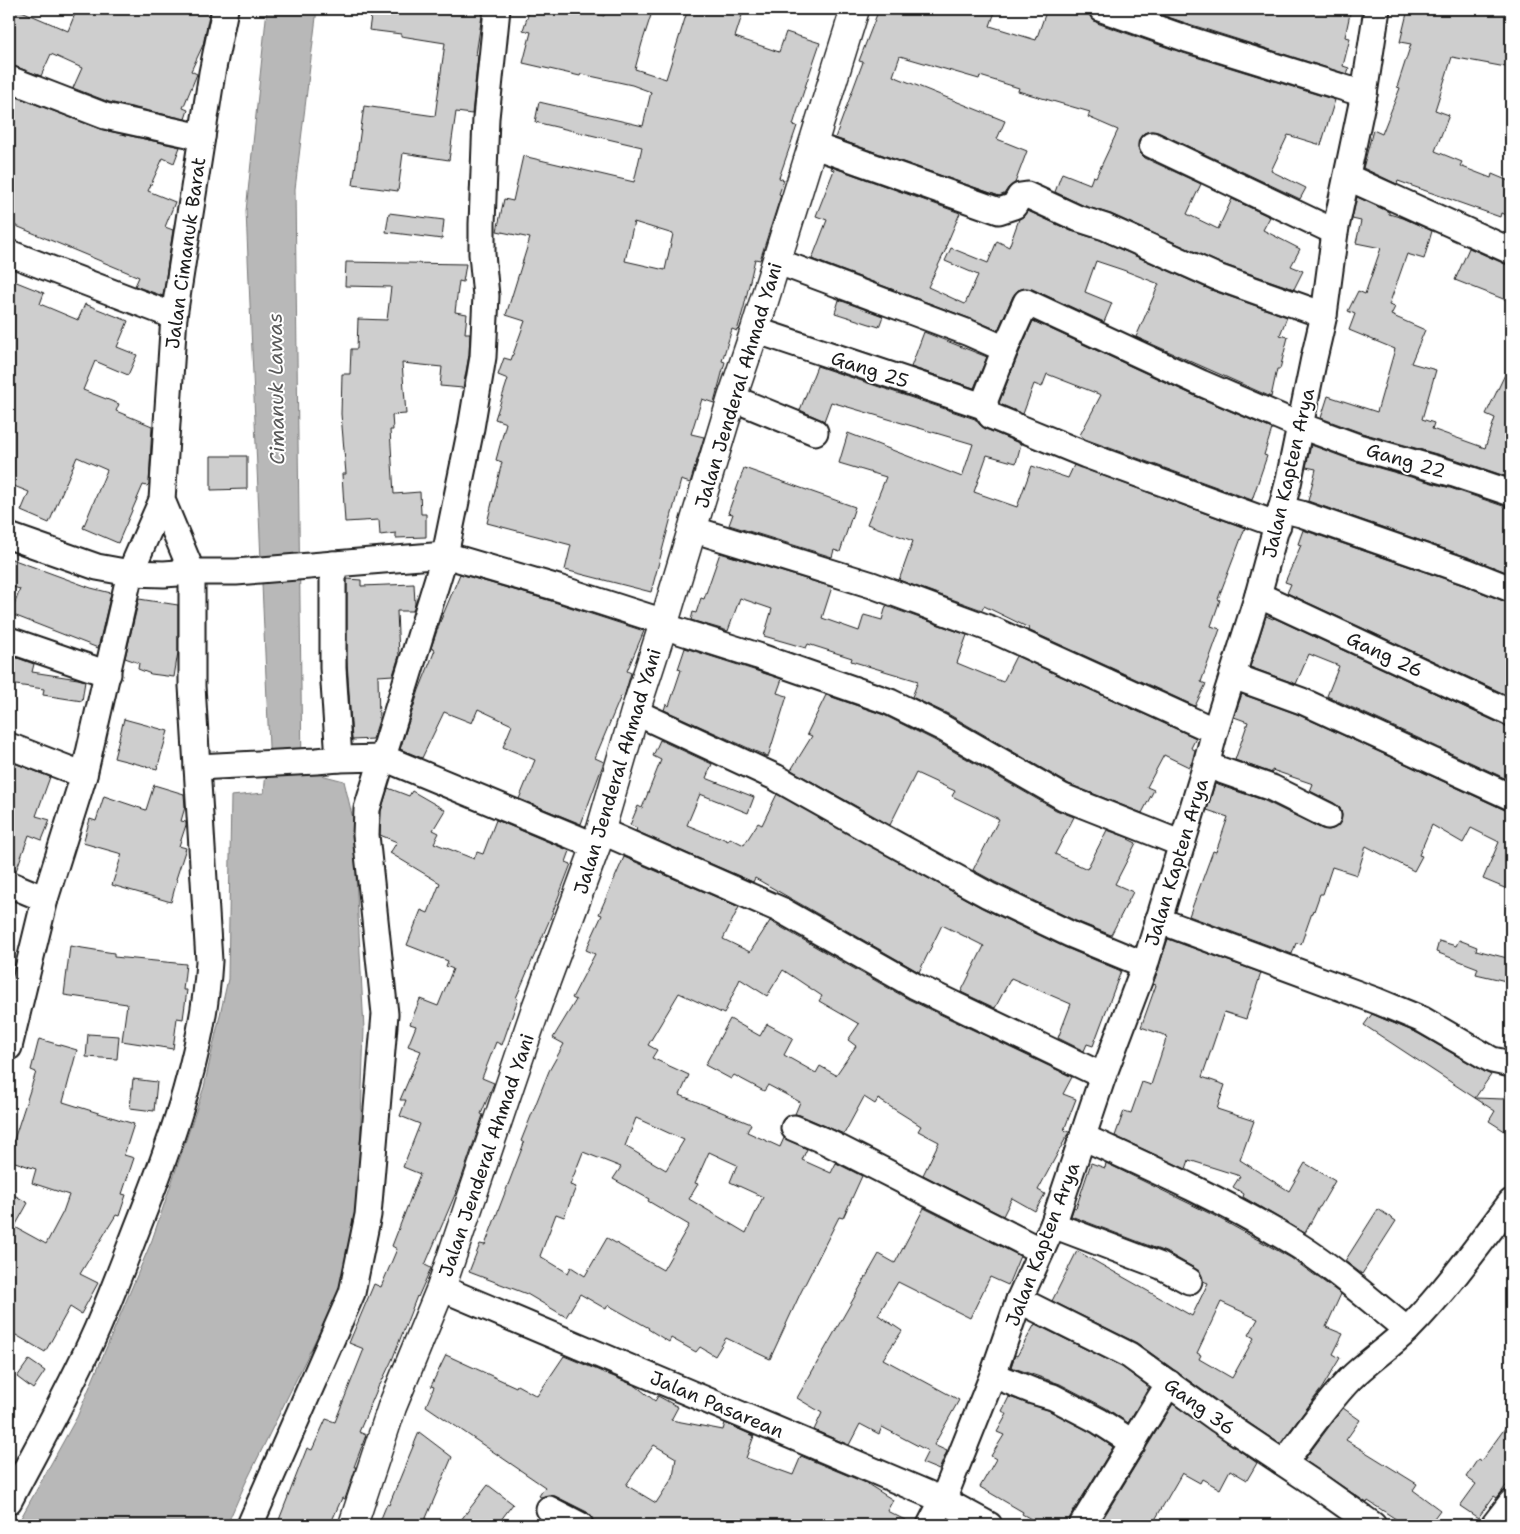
<svg xmlns="http://www.w3.org/2000/svg" width="1520" height="1534" viewBox="0 0 1520 1534" font-family="'Shantell Sans',sans-serif">
<rect width="100%" height="100%" fill="#fff"/>
<filter id="ink" filterUnits="userSpaceOnUse"><feTurbulence type="fractalNoise" baseFrequency=".02" numOctaves="2"/><feDisplacementMap in="SourceGraphic" scale="10" xChannelSelector="R" yChannelSelector="G"/><feConvolveMatrix kernelMatrix="1 2 1 2 8 2 1 2 1" color-interpolation-filters="sRGB"/></filter>
<g filter="url(#ink)">
<polygon fill="#b8b8b8" stroke="#7a7a7a" points="267,9 317,9 295,189 302,770 344,781 353,819 364,1029 358,1209 342,1286 245,1484 227,1525 17,1525 77,1417 152,1240 204,1087 228,979 231,796 264,793 266,772 270,770 246,211"/>
<g fill="#cecece" stroke="#1c1c1c" fill-rule="evenodd">
<polygon points="9,9 17,9 68,31 77,9 208,9 210,10 203,45 191,71 197,74 183,108 188,110 185,119 109,102 73,88 82,68 51,54 41,76 14,66 9,65"/>
<polygon points="372,9 483,9 476,55 478,55 472,114 456,112 449,160 403,153 398,191 353,185 364,106 435,116 445,43 401,36 401,34 369,30"/>
<path d="M530,9H574L604,16L606,9H653L642,43L635,69L666,79L688,9H744L735,37L779,52L786,32L820,43L807,81L793,125L797,126L779,178L784,180L779,194L781,195L760,260L755,259L744,307L737,331L732,329L722,361L725,362L714,403L702,399L691,434L704,437L690,483L681,480L651,592L565,570L571,545L487,523L502,462L496,460L506,423L495,419L508,379L498,375L504,358L511,360L525,321L506,315L530,238L497,231L504,199L513,201L523,156L634,182L642,147L535,122L539,102L643,126L651,92L632,85L581,74L580,76L523,63L531,32L523,30ZM634,222L673,234L665,270L625,261Z"/>
<polygon points="879,9 996,9 990,26 1036,40 1047,9 1088,9 1091,18 1097,23 1183,53 1335,100 1321,145 1288,135 1271,171 1306,188 1300,199 1158,132 1151,131 1144,133 1139,139 1138,147 1140,153 1145,158 1201,184 1187,214 1218,229 1232,199 1270,217 1263,230 1300,249 1291,266 1303,271 1294,289 1222,264 1111,214 1082,205 1055,192 1062,173 1090,184 1093,176 1096,177 1118,130 1088,117 1090,112 1018,91 1019,88 980,76 979,79 900,56 893,76 1005,121 997,139 1027,151 1015,183 1008,188 1004,194 999,196 835,138 863,62 859,61"/>
<polygon points="1144,9 1351,9 1345,37 1350,38 1343,66 1349,68 1347,74 1192,25"/>
<polygon points="1408,9 1511,9 1511,68 1452,57 1435,110 1449,115 1435,151 1462,162 1460,166 1491,178 1492,174 1511,182 1511,217 1501,213 1500,217 1398,181 1397,184 1363,168 1373,130 1382,134 1400,88 1397,87 1411,44 1400,42"/>
<polygon points="9,94 100,129 180,147 174,163 163,158 148,191 175,202 165,227 173,230 163,296 135,286 139,277 9,223"/>
<polygon points="832,167 960,213 946,246 947,247 928,287 965,304 978,275 945,261 951,248 988,263 997,241 1009,247 1019,219 1028,211 1071,231 1100,240 1211,290 1287,317 1280,335 1288,337 1280,369 1277,369 1271,397 1136,337 1159,284 1123,270 1096,261 1085,292 1112,303 1104,322 1032,289 1025,288 1018,290 1013,296 998,330 974,320 812,259 827,220 816,216 834,170 831,169"/>
<polygon points="1357,197 1389,212 1389,214 1403,218 1432,231 1424,259 1407,254 1389,305 1395,307 1391,315 1425,330 1411,363 1436,370 1422,419 1434,423 1432,429 1485,448 1495,418 1486,414 1511,362 1511,478 1458,460 1362,433 1321,418 1328,396 1377,412 1395,349 1349,330 1355,314 1348,311 1358,291 1365,294 1381,248 1356,243 1361,221 1352,219"/>
<polygon points="389,213 444,220 442,239 386,232"/>
<polygon points="1469,248 1505,264 1511,265 1511,302 1455,280"/>
<polygon points="346,262 466,264 463,282 459,281 455,312 467,314 465,333 470,333 469,355 463,388 440,386 442,367 402,363 406,414 392,415 393,430 390,430 394,494 420,492 421,514 426,514 426,537 396,538 396,533 380,535 379,520 345,522 342,474 346,474 341,414 342,374 350,374 351,349 357,349 358,319 387,320 391,287 345,286"/>
<polygon points="9,281 13,283 14,281 44,293 40,304 78,320 85,304 128,321 117,347 137,355 128,375 95,361 83,390 119,404 116,411 152,426 149,484 147,486 143,485 118,543 83,528 107,470 77,457 49,523 21,511 29,492 9,484"/>
<polygon points="839,300 883,316 879,327 835,313"/>
<polygon points="1033,321 1195,396 1272,429 1264,455 1267,456 1252,500 1085,439 1080,435 1101,395 1047,374 1042,387 1034,384 1023,414 1000,404 999,403 1018,355"/>
<polygon points="924,332 987,357 974,388 911,367"/>
<polygon points="817,366 975,419 980,425 986,429 1021,444 1016,463 987,455 974,492 1017,507 1032,466 1068,478 1074,465 1245,528 1218,599 1220,600 1211,626 1220,629 1201,682 1206,684 1195,706 1028,630 1029,628 984,606 982,610 899,580 913,541 867,524 886,477 839,463 848,433 962,477 973,444 831,402 824,421 800,410"/>
<polygon points="1311,445 1354,461 1450,488 1506,507 1511,507 1511,574 1473,559 1308,501 1316,469 1306,467"/>
<polygon points="211,456 247,456 247,489 211,490"/>
<polygon points="744,468 855,507 840,552 834,550 832,557 729,525 733,514 728,513"/>
<polygon points="1303,530 1463,585 1506,602 1511,603 1511,697 1287,593 1291,584 1285,582 1301,545 1298,544"/>
<polygon points="720,553 832,587 822,618 859,631 864,615 882,620 886,606 967,635 957,663 1003,682 1016,656 1196,738 1191,748 1195,750 1192,762 1189,767 1164,755 1147,787 1154,790 1142,813 1069,784 948,714 912,697 918,681 851,661 852,658 808,644 806,648 764,636 772,609 740,598 728,631 691,620 693,612 696,613 701,598 704,599"/>
<polygon points="9,558 91,588 111,593 98,648 11,614 20,589 9,586"/>
<polygon points="460,574 551,601 644,631 627,671 631,673 624,697 621,696 595,758 604,762 581,824 519,799 535,760 503,747 512,725 478,709 472,723 444,712 422,758 400,749 419,690 435,650 431,648 440,622"/>
<polygon points="347,579 361,580 361,586 414,584 415,604 413,611 397,611 399,656 393,675 378,676 379,720 373,739 352,740 347,661"/>
<polygon points="139,599 178,605 178,652 174,677 151,674 138,669 139,663 125,658"/>
<polygon points="1266,616 1273,619 1274,618 1505,726 1511,727 1511,781 1327,696 1339,666 1309,654 1296,684 1250,667"/>
<polygon points="685,648 782,679 777,693 787,696 768,757 664,710 666,704 669,706 681,670 678,669"/>
<polygon points="9,655 34,664 32,672 78,679 85,681 82,701 43,695 44,689 9,684"/>
<polygon points="1242,694 1297,714 1505,810 1511,811 1511,880 1507,889 1483,879 1499,842 1471,828 1463,843 1432,825 1419,855 1422,856 1414,871 1366,846 1357,875 1332,867 1323,894 1320,894 1314,911 1313,910 1301,944 1296,943 1292,954 1189,916 1213,851 1216,852 1228,817 1207,810 1215,784 1263,800 1322,829 1329,830 1335,828 1341,822 1342,815 1340,808 1334,803 1310,791 1313,784 1272,770 1272,773 1235,760 1248,722 1234,717"/>
<polygon points="826,695 884,715 934,740 1056,810 1074,817 1055,854 1087,869 1107,830 1129,838 1128,839 1136,843 1115,884 1133,892 1111,935 1076,921 995,882 973,870 999,819 952,796 955,791 916,773 890,825 791,770 812,736 807,734"/>
<polygon points="124,719 168,731 157,769 114,758"/>
<polygon points="660,740 712,764 706,778 754,797 748,813 700,794 687,825 719,838 720,837 728,841 730,838 744,845 758,823 762,825 777,794 982,908 1064,947 1121,971 1093,1046 1087,1044 1084,1051 1058,1038 1071,1004 1011,978 995,1008 961,992 984,946 942,925 919,972 755,878 753,882 636,831 637,828 630,825 638,806 642,808 661,760 653,756"/>
<polygon points="9,761 50,777 36,816 50,820 42,840 29,835 16,871 9,870"/>
<polygon points="154,785 184,794 185,807 181,821 186,822 186,825 179,846 186,848 176,879 177,880 171,902 112,885 122,854 83,843 90,819 96,821 104,796 146,810"/>
<polygon points="388,788 409,796 412,791 445,810 433,830 439,833 434,843 474,859 477,852 483,854 496,820 570,851 566,862 571,864 550,919 516,998 518,999 502,1045 496,1042 482,1078 494,1083 481,1114 483,1115 460,1183 425,1265 431,1268 418,1297 417,1296 392,1360 380,1385 379,1385 359,1432 366,1435 354,1467 356,1467 345,1499 342,1498 330,1525 277,1525 307,1448 312,1450 326,1419 335,1422 364,1349 349,1343 374,1284 381,1287 397,1249 392,1246 420,1174 403,1167 420,1124 400,1116 406,1100 400,1100 421,1051 408,1046 416,1026 410,1024 420,999 438,1006 453,969 446,966 448,961 407,945 421,910 428,913 440,883 390,853 397,842 380,835 381,811"/>
<path d="M624,857L739,907L723,939L750,952L770,921L908,999L1072,1077L1063,1094L1076,1099L1064,1130L1069,1132L1038,1190L1045,1194L1035,1211L1012,1198L1003,1216L923,1175L939,1142L918,1131L921,1126L878,1099L875,1104L864,1097L844,1134L800,1115L795,1114L800,1102L768,1085L764,1091L734,1075L731,1079L705,1065L730,1019L760,1036L767,1024L793,1038L784,1055L816,1073L820,1066L836,1075L856,1046L848,1040L859,1024L819,1001L822,996L783,970L767,996L740,979L724,1014L679,993L648,1045L657,1050L652,1058L689,1075L680,1095L751,1124L747,1132L780,1147L784,1138L807,1149L802,1160L831,1173L836,1163L862,1176L843,1218L839,1217L801,1292L770,1359L726,1338L715,1356L700,1347L696,1352L671,1338L669,1342L648,1329L649,1328L608,1305L606,1309L580,1294L566,1317L527,1294L469,1272L480,1244L485,1245L524,1143L521,1141L549,1071L564,1044L553,1038L576,1000L572,998L595,954L586,950L602,915L599,914ZM636,1118L684,1140L666,1170L625,1146ZM583,1152L621,1167L613,1179L649,1199L648,1201L689,1225L663,1270L607,1238L585,1276L571,1267L568,1273L540,1256L556,1214L564,1217L576,1187L570,1185ZM709,1152L737,1165L730,1182L763,1197L746,1233L689,1199L698,1184L695,1183Z"/>
<polygon points="1168,939 1261,973 1246,1019 1224,1012 1202,1077 1225,1085 1217,1109 1254,1121 1240,1160 1289,1191 1305,1163 1335,1181 1320,1207 1319,1207 1305,1233 1243,1197 1244,1194 1233,1187 1240,1176 1189,1160 1186,1169 1115,1136 1124,1111 1131,1113 1142,1082 1151,1085 1167,1036 1141,1027 1156,985 1153,984"/>
<polygon points="1459,940 1477,947 1476,950 1511,959 1506,981 1476,974 1478,968 1436,952 1439,941 1456,946"/>
<polygon points="70,946 114,953 114,957 186,964 183,990 187,990 183,1019 177,1018 173,1049 122,1041 127,1004 64,995"/>
<polygon points="1372,1014 1417,1033 1485,1072 1491,1075 1475,1098 1364,1025"/>
<polygon points="88,1034 119,1036 117,1059 86,1057"/>
<polygon points="39,1039 77,1050 63,1102 134,1124 124,1155 134,1158 122,1194 126,1195 119,1216 116,1215 80,1274 98,1283 81,1314 70,1307 45,1352 9,1331 9,1238 15,1227 46,1244 63,1212 69,1195 32,1183 36,1169 9,1160 9,1155 36,1072 31,1070"/>
<polygon points="133,1079 157,1082 154,1111 130,1108"/>
<polygon points="1511,1085 1511,1135 1489,1121 1495,1111 1475,1098 1503,1099"/>
<path d="M1091,1163L1105,1168L1106,1163L1213,1215L1291,1258L1341,1294L1326,1327L1343,1334L1333,1354L1340,1358L1322,1388L1280,1444L1227,1408L1137,1343L1052,1301L1077,1251L1192,1316L1208,1283L1203,1281L1201,1274L1196,1269L1168,1253L1071,1216L1074,1207L1076,1208ZM1221,1302L1258,1319L1249,1335L1254,1338L1232,1378L1199,1359L1201,1355L1197,1353Z"/>
<polygon points="9,1192 28,1203 9,1237"/>
<polygon points="924,1208 1020,1256 1008,1285 990,1277 970,1318 898,1282 878,1315 902,1331 883,1359 959,1400 934,1445 947,1451 939,1470 922,1463 928,1451 882,1427 879,1434 860,1424 849,1445 814,1430 822,1413 797,1398 879,1254 895,1263"/>
<polygon points="1378,1209 1396,1221 1362,1274 1345,1261"/>
<polygon points="1035,1324 1122,1367 1149,1387 1128,1423 1106,1408 1060,1384 1011,1367 1015,1355 1017,1356"/>
<path d="M446,1355L516,1387L517,1385L537,1396L564,1356L636,1386L655,1401L658,1396L678,1407L671,1420L723,1430L725,1423L754,1436L746,1458L793,1475L801,1456L866,1483L893,1500L887,1511L915,1525H594L592,1518L587,1512L555,1496L549,1495L541,1497L539,1496L545,1487L426,1406L434,1387L431,1386ZM654,1445L676,1458L673,1477L656,1503L626,1485Z"/>
<polygon points="29,1360 45,1371 33,1389 17,1377"/>
<polygon points="1009,1397 1048,1410 1092,1433 1113,1447 1070,1517 1068,1525 1042,1525 1022,1514 1023,1512 980,1487 996,1459 991,1456 1004,1435 997,1432 1007,1414 1002,1411"/>
<polygon points="1173,1404 1257,1463 1247,1480 1230,1470 1220,1489 1202,1479 1200,1483 1182,1473 1152,1525 1099,1525"/>
<polygon points="1343,1408 1360,1420 1346,1440 1417,1484 1413,1490 1440,1510 1429,1525 1405,1525 1368,1501 1367,1503 1361,1499 1304,1460"/>
<polygon points="1511,1420 1511,1479 1497,1498 1494,1496 1478,1518 1460,1506 1476,1484 1466,1477 1478,1459 1481,1461"/>
<polygon points="419,1432 452,1457 423,1525 389,1525 380,1521 387,1504 389,1505"/>
<polygon points="488,1485 513,1504 497,1525 457,1525"/>
</g>
<g fill="none" stroke-linecap="round" stroke-linejoin="round">
<g stroke="#1c1c1c" stroke-width="29">
<g id="minor">
<polyline points="1102,9 1187,39 1364,94"/>
<polyline points="9,79 105,116 202,137"/>
<polyline points="812,145 999,211 1014,206 1020,196 1027,195 1077,218 1105,227 1217,277 1324,315"/>
<polyline points="1152,145 1335,232"/>
<polyline points="1347,177 1511,251"/>
<polyline points="9,253 174,316"/>
<polyline points="776,261 969,333 1005,349"/>
<polyline points="755,330 986,407"/>
<polyline points="732,398 815,432"/>
<polyline points="1281,509 1301,514 1468,572 1511,589"/>
<path d="M1278,525L1086,455L991,416C987,411 984,406 985,400L1005,349L1026,302L1201,383L1301,426L1358,447L1454,474L1511,493"/>
<polyline points="692,529 872,585 991,629 1215,731"/>
<polyline points="9,536 97,567 130,573 164,574 192,572 236,572 445,555 558,588 664,622"/>
<polyline points="333,564 333,668 339,759"/>
<polyline points="1258,595 1511,713"/>
<polyline points="663,626 758,656 890,702 941,727 1063,797 1182,844"/>
<polyline points="9,640 108,674"/>
<polyline points="1233,676 1302,701 1511,797"/>
<polyline points="635,712 775,777 869,830 988,895 1070,934 1145,965"/>
<polyline points="9,746 84,775"/>
<polyline points="1206,765 1272,788 1328,816"/>
<polyline points="197,767 316,761 339,759 384,758 596,846"/>
<polyline points="601,831 781,910 915,986 1103,1076"/>
<polyline points="9,884 45,899"/>
<polyline points="1158,920 1377,1001 1423,1020 1492,1060 1511,1064"/>
<polyline points="9,1047 45,899 84,775 130,573 162,500 174,316 212,73 225,9"/>
<polyline points="794,1128 827,1142 1041,1251"/>
<path d="M1083,1137C1156,1170 1231,1204 1299,1246C1337,1270 1372,1302 1407,1330"/>
<polyline points="1053,1225 1161,1266 1189,1281"/>
<polyline points="441,1288 943,1500 989,1525"/>
<polyline points="1019,1300 1129,1355 1219,1420 1315,1484 1373,1525"/>
<polyline points="993,1375 1033,1391 1053,1397 1099,1421 1133,1443"/>
<path d="M1284,1463C1305,1435 1325,1405 1350,1379C1368,1361 1390,1347 1408,1329C1446,1290 1478,1246 1511,1202"/>
<path d="M9,1501C39,1444 71,1388 97,1329C113,1292 127,1254 142,1216C174,1135 204,1049 209,961L192,686V572L162,500"/>
<polyline points="549,1509 580,1525"/>
<polyline points="250,1525 352,1293 368,1215 385,1014 366,835 367,809 445,555 471,428 483,357 486,296 482,254 482,224 486,118 497,9"/>
<polyline points="930,1525 943,1500 993,1375 1019,1300 1053,1225 1103,1076 1145,965 1206,765 1215,731 1258,595 1288,484 1314,358 1324,315 1335,232 1364,94 1377,9"/>
<polyline points="1082,1525 1169,1383"/>
<polyline points="1494,1525 1511,1503"/>
</g>
</g>
<g stroke="#1c1c1c" stroke-width="31">
<polyline id="major" points="353,1525 392,1407 441,1288 536,1008 596,846 635,712 663,626 732,398 755,330 855,9"/>
</g>
<use href="#minor" stroke="#fff" stroke-width="25"/>
<use href="#major" stroke="#fff" stroke-width="28"/>
</g>
</g>
<g text-anchor="middle" stroke-width="4" stroke-linejoin="round" paint-order="stroke">
<g font-size="19" fill="#1c1c1c" stroke="#fff">
<text transform="translate(185 253) rotate(-82)" y="7">Jalan Cimanuk Barat</text>
<text transform="translate(870 369) rotate(18)" y="7">Gang 25</text>
<text transform="translate(738 385) rotate(-73)" y="7">Jalan Jenderal Ahmad Yani</text>
<text transform="translate(1406 460) rotate(16)" y="7">Gang 22</text>
<text transform="translate(1288 473) rotate(-77)" y="7">Jalan Kapten Arya</text>
<text transform="translate(1385 654) rotate(25)" y="7">Gang 26</text>
<text transform="translate(617 771) rotate(-73)" y="7">Jalan Jenderal Ahmad Yani</text>
<text transform="translate(1176 862) rotate(-73)" y="7">Jalan Kapten Arya</text>
<text transform="translate(486 1155) rotate(-71)" y="7">Jalan Jenderal Ahmad Yani</text>
<text transform="translate(1042 1244) rotate(-69)" y="7">Jalan Kapten Arya</text>
<text transform="translate(717 1404) rotate(23)" y="7">Jalan Pasarean</text>
<text transform="translate(1200 1406) rotate(36)" y="7">Gang 36</text>
</g>
<g font-size="20" font-style="italic" fill="#5a5a5a" stroke="#fff">
<text transform="translate(276 389) rotate(-91)" y="7">Cimanuk Lawas</text>
</g>
</g>
<rect width="1520" height="1534" fill="none" stroke="#fff" stroke-width="30"/>
<rect x="15" y="15" width="1490" height="1504" fill="none" stroke="#1c1c1c" stroke-width="2" filter="url(#ink)"/>
</svg>
